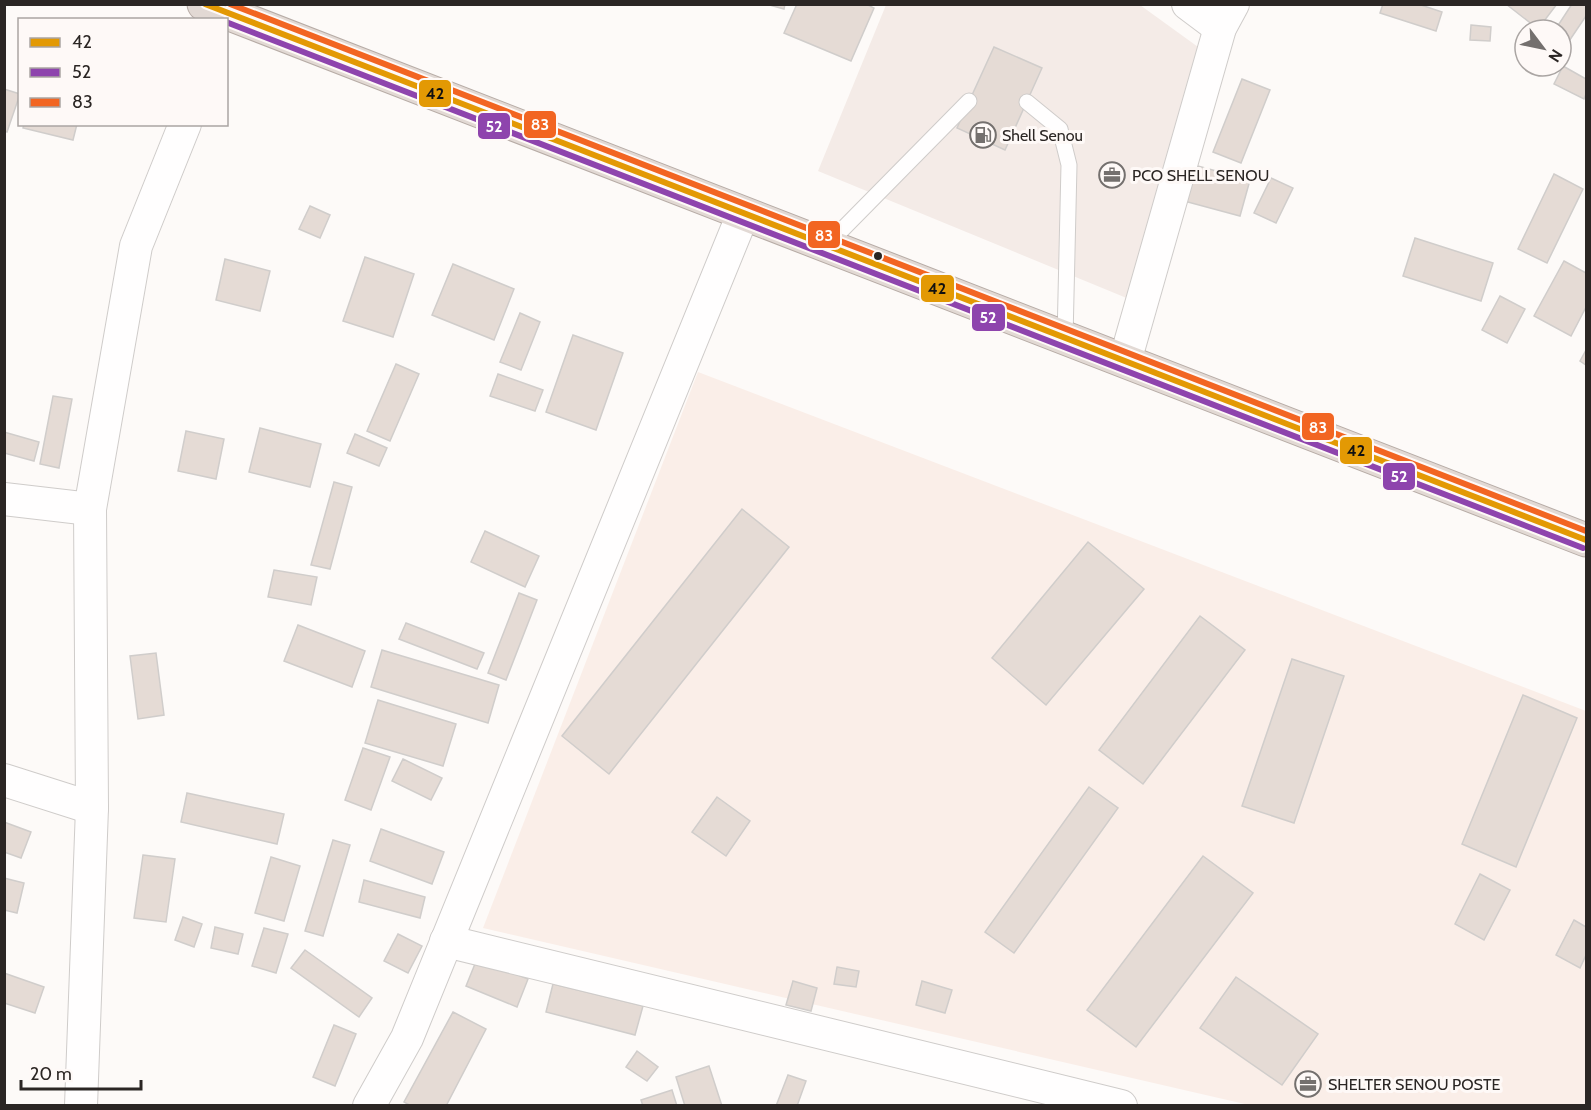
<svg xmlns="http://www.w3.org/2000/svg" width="1591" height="1110" viewBox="0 0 1591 1110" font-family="Cabin,sans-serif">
<rect width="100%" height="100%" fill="#fdfaf8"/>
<polygon fill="#f4ebe7" points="886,5 1140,5 1205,52 1129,299 818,171"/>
<polygon fill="#faeee8" points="698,372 1586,711 1586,1105 1249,1105 483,928"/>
<g fill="#e5dbd5" stroke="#d0cdcb" stroke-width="1.5">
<polygon points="766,4 785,4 784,9"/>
<polygon points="797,4 866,4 874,8 851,61 784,33"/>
<polygon points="1383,4 1418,4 1442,12 1436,31 1380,13"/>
<polygon points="1506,4 1557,4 1538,29"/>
<polygon points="1572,4 1586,4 1586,16 1561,53 1561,30 1555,30"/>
<polygon points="1471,25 1491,27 1490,41 1470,40"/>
<polygon points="994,47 1042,68 1005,150 957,128"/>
<polygon points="1563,66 1586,79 1586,94 1584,99 1554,84"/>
<polygon points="1242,79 1270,90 1241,163 1213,152"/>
<polygon points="4,89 20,94 7,132 4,131"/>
<polygon points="24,124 77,124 73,140 23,128"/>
<polygon points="1194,165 1250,180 1240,216 1184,201"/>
<polygon points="1554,174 1583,189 1547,263 1518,249"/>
<polygon points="1271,178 1293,188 1276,223 1254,213"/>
<polygon points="310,206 330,215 320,238 299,229"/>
<polygon points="1415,238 1493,263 1481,301 1403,276"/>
<polygon points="365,257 414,274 393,337 343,321"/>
<polygon points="225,259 270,271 260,311 216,300"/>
<polygon points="1564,261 1586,273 1586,307 1571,336 1534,316"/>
<polygon points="453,264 514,289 494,340 432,315"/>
<polygon points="1500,296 1525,309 1507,343 1482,330"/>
<polygon points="520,313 540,322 521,370 500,362"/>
<polygon points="573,335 623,353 596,430 546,412"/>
<polygon points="1586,350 1586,365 1580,361"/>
<polygon points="396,364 419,374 390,441 367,431"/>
<polygon points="498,374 543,390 535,411 490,396"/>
<polygon points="53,396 72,399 59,468 40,464"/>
<polygon points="260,428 321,444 310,487 249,472"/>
<polygon points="186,431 224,439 216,479 178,471"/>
<polygon points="4,432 39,442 34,461 4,453"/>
<polygon points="355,434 387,448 379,466 347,453"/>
<polygon points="334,482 352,487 330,569 311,565"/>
<polygon points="742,509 789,547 609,774 562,736"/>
<polygon points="485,531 539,556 525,587 471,562"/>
<polygon points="1088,542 1144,589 1046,705 992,658"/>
<polygon points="274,570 317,577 311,605 268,597"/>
<polygon points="519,593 537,600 506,680 488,673"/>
<polygon points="1200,616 1245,650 1143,784 1099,750"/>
<polygon points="406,623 484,653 477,669 399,639"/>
<polygon points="298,625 365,651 352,687 284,661"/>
<polygon points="382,650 499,685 488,723 371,687"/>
<polygon points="156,653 164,715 138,719 130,656"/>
<polygon points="1292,659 1344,676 1294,823 1242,806"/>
<polygon points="1523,695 1577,718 1516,867 1462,844"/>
<polygon points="378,700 456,724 443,766 365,743"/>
<polygon points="363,748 390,757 371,810 345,800"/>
<polygon points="403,759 442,778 431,800 392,781"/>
<polygon points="1089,787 1118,808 1014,953 985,932"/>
<polygon points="187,793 284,814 277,844 181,822"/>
<polygon points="717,797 750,821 726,856 692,832"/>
<polygon points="4,822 31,832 21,858 4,852"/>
<polygon points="381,829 444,852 432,884 370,861"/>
<polygon points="333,840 350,845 323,936 305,931"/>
<polygon points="143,855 175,859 166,922 134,918"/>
<polygon points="1203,856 1253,893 1136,1047 1087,1010"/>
<polygon points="271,857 300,866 284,921 255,913"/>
<polygon points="1480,874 1510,890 1484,940 1455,924"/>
<polygon points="4,878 24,883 17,913 4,910"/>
<polygon points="364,880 425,897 420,918 359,902"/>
<polygon points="183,917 202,924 194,947 175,940"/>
<polygon points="1574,920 1586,927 1586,955 1580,968 1556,955"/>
<polygon points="215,927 243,934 238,954 211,948"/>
<polygon points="264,928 288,934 276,973 252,966"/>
<polygon points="398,934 422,946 408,973 384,961"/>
<polygon points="305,950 372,998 359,1017 291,968"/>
<polygon points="477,959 528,979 517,1007 466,986"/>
<polygon points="837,967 859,971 856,987 834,984"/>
<polygon points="4,973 44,987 35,1013 4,1003"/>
<polygon points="1236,977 1318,1034 1282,1085 1200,1028"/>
<polygon points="793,981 817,988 811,1011 786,1005"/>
<polygon points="922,981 952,990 945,1013 916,1005"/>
<polygon points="553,984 643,1006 635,1035 546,1012"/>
<polygon points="453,1012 486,1029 446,1106 411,1106 404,1102"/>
<polygon points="334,1025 356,1034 335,1086 313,1077"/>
<polygon points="637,1051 658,1067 647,1081 626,1067"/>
<polygon points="709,1066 722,1106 685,1106 676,1077"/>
<polygon points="788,1075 806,1081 797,1106 776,1106"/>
<polygon points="672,1090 677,1106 643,1106 641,1100"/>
</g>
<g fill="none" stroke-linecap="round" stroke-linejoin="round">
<g stroke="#cfccca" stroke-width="17">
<g id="lane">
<polyline points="1027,102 1060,129 1069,165 1065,339"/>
<polyline points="826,246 969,101"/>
</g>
</g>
<g stroke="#cfccca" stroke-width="34">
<g id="street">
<polyline points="1188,4 1220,28"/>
<polyline points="1125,361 1220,28 1233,4"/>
<polyline points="4,499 90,509"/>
<polyline points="4,780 92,808"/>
<polyline points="446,941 1121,1106"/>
<polyline points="81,1106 92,808 90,509 136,246 185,124"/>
<polyline points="369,1106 407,1038 743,214"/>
</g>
</g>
<g stroke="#b7aca6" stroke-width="35">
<polyline id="highway" points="204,4 1586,540"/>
</g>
<use href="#lane" stroke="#fffefe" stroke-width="15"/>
<use href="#street" stroke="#fffefe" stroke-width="32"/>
<use href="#highway" stroke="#e2d9d4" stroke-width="33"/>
<g stroke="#fef9f7" stroke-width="10">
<polyline id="bus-1" points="205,4 1586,540"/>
</g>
<g stroke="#fef9f7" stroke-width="10">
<polyline id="bus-2" points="226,22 1583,548"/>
</g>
<g stroke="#fef9f7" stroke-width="10">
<polyline id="bus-3" points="230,4 1586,531"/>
</g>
<use href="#bus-1" stroke="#e39904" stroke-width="6"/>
<use href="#bus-2" stroke="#8e44ad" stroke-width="6"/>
<use href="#bus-3" stroke="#f26522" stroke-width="6"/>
</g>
<defs>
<g id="fuel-ring" transform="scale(1.35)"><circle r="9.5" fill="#fef9f7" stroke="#74706e" stroke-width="1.5"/><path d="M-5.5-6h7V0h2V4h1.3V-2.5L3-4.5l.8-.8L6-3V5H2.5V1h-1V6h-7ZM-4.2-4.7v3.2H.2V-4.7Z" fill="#74706e"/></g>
<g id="office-ring" transform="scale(1.35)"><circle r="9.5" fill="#fef9f7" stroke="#74706e" stroke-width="1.5"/><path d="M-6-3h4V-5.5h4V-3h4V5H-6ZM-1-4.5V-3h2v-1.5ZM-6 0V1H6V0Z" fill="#74706e"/></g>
</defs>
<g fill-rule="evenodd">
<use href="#fuel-ring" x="983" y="135"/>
<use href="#office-ring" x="1112" y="175"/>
<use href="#office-ring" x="1308" y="1084"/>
</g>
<circle fill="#2b2624" stroke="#fef9f7" stroke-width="2" cx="878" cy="256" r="5"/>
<g text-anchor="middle" stroke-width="6" stroke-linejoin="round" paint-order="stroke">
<g font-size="16" fill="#2b2624" stroke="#fef9f7" text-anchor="start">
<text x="1002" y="141">Shell Senou</text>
<text x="1132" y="181">PCO SHELL SENOU</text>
<text x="1328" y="1090">SHELTER SENOU POSTE</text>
</g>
</g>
<g stroke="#fef9f7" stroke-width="2">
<rect x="418" y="79" width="34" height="29" rx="6" fill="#e39904"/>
<rect x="523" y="110" width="34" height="29" rx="6" fill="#f26522"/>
<rect x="477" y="112" width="34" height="28" rx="6" fill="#8e44ad"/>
<rect x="807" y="220" width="34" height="29" rx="6" fill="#f26522"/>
<rect x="920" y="274" width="35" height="29" rx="6" fill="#e39904"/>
<rect x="971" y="303" width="35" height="29" rx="6" fill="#8e44ad"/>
<rect x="1301" y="412" width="34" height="29" rx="6" fill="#f26522"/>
<rect x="1339" y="436" width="34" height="29" rx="6" fill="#e39904"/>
<rect x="1382" y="462" width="34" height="29" rx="6" fill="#8e44ad"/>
</g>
<g font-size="16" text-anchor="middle" font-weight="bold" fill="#fff">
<text x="540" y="130">83</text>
<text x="494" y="132">52</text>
<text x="824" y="241">83</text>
<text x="988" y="323">52</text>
<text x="1318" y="433">83</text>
<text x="1399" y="482">52</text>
</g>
<g font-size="16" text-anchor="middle" font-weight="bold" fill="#111">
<text x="435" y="99">42</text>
<text x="937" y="294">42</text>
<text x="1356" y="456">42</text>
</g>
<rect width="1591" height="1110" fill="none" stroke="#2b2624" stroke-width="12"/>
<rect x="18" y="18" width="210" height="108" fill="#fef9f7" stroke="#aaa5a3" stroke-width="1.5"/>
<rect x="30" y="38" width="30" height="9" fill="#e39904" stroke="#aaa5a3" stroke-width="1.5"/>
<text x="72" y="48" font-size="18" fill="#2b2624">42</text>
<rect x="30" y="68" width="30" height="9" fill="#8e44ad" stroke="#aaa5a3" stroke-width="1.5"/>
<text x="72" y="78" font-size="18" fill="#2b2624">52</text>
<rect x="30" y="98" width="30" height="9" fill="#f26522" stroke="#aaa5a3" stroke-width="1.5"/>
<text x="72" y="108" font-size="18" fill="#2b2624">83</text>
<g transform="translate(1543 48) rotate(122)"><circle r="28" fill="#fef9f7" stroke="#aaa5a3" stroke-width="1.5"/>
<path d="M0-4.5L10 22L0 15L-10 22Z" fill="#74706e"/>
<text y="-9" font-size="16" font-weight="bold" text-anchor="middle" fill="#2b2624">N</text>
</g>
<path d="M21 1080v9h120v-9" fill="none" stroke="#2b2624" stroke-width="3"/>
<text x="30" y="1080" font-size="18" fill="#2b2624" stroke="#fef9f7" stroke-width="4.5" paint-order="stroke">20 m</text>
</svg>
